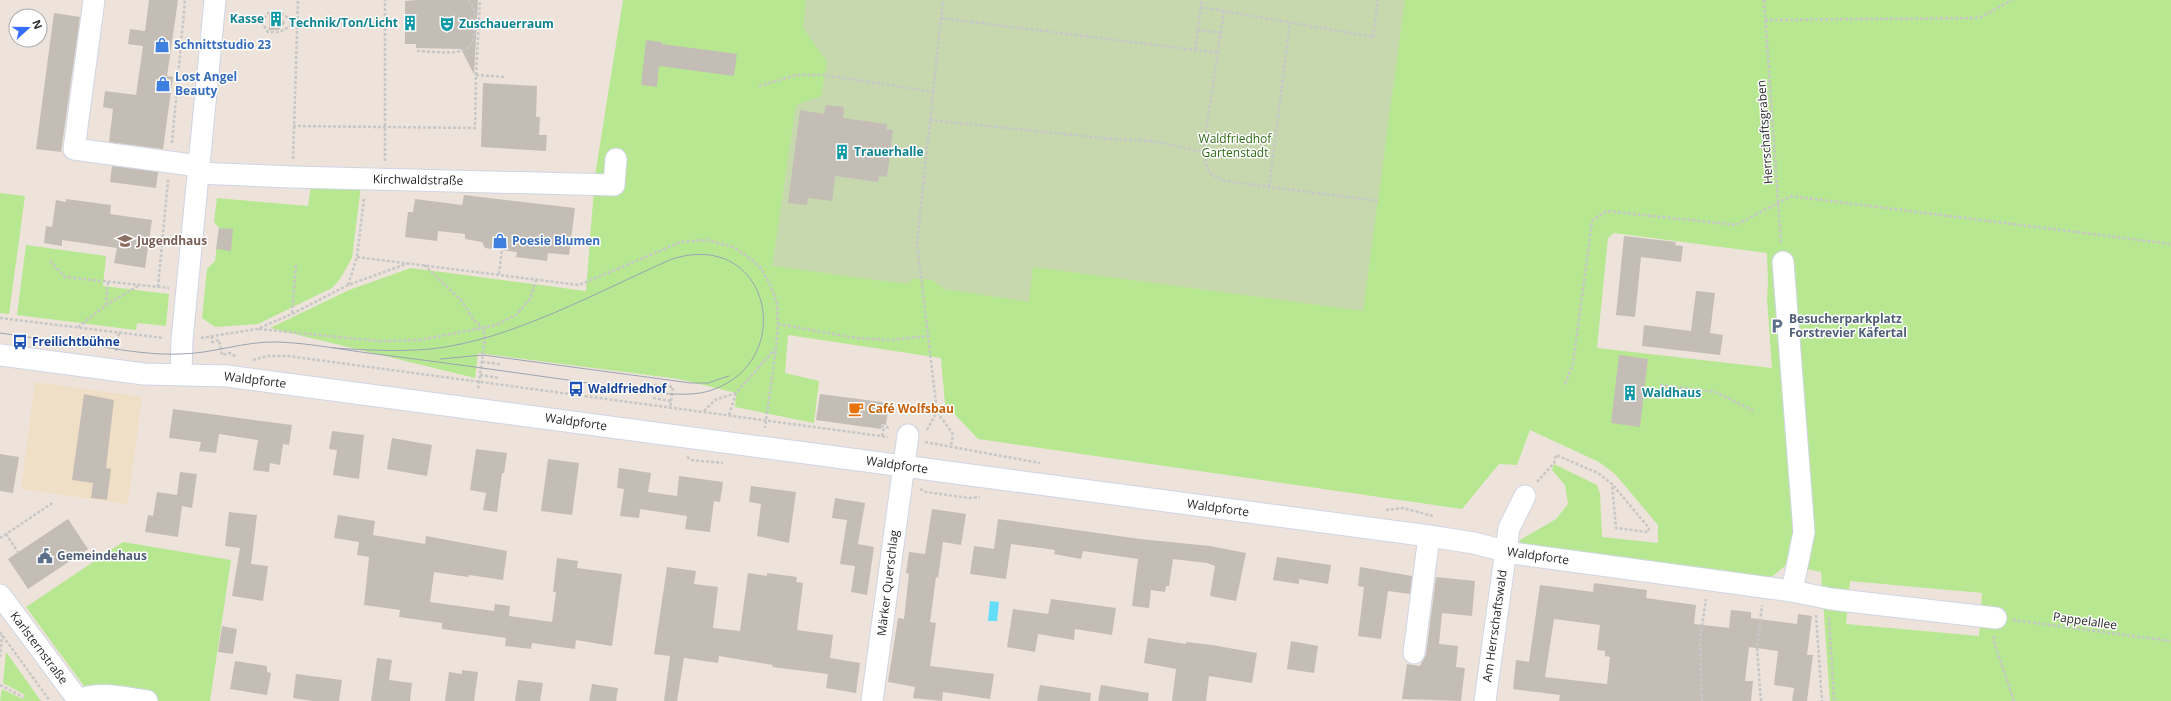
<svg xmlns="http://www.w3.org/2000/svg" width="2171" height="701" viewBox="0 0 2171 701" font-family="'Open Sans',sans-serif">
<rect width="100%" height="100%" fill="#ede3da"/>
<polygon fill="#f0dfc7" points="35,382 142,397 128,504 21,489"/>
<g fill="#b7e891" fill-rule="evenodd">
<path d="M623,0H2171V701H1830L1821,572L1786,565L1767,581L1519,545L1520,540L1556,519L1568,504L1565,485L1552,470L1554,464L1597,485L1600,494L1602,537L1658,543V525L1615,474L1599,462L1530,430L1517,465L1499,464L1462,509L978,439L945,404L941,358L788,335L785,373L819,381L814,423L735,407L736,393L679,379L478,353L475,378L270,328L349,290L411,268L586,291L595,176ZM1614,233L1767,253L1768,282L1767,299L1772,368L1597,348L1608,238ZM1850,581L1982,593L1979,636L1846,624Z"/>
<polygon points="311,185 361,186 352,258 340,279 332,288 258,324 215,327 202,318 207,269 215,261 219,228 214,222 217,198 308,206"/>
<polygon points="0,193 25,196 9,314 0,313"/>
<polygon points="26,245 106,256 103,286 169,294 166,326 137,323 136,330 17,315"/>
<polygon points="123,542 231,560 210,701 95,701 26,607"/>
<polygon points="6,652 41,701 0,701 2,689 23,699 25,695 3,683"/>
</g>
<polygon fill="#c7d8af" points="806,0 1405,0 1363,311 1033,267 1029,302 944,289 932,280 913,279 907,284 772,266 796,105 821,96 827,62 803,28"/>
<polygon fill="#64def8" points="990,601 999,602 997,621 988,621"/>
<g fill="#c4bdb6" fill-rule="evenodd">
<polygon points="149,0 178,0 167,76 173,77 163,149 109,142 113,109 103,107 105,91 136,95 143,46 128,44 130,29 145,31"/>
<polygon points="417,0 478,0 474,74 461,49 416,48 416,44 405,44 405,1"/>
<polygon points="54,13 80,17 61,152 36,149"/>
<polygon points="269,14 279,15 285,23 279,30 269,30"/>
<polygon points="646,40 662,42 662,44 737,54 734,76 659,66 657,87 641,85"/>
<polygon points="483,83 537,86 536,117 540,117 539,135 547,135 546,151 481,147"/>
<polygon points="826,105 844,107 843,118 887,124 886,129 893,130 887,177 879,176 878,182 835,176 832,201 808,198 807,205 788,203 800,110 824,114"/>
<polygon points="112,166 158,172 156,188 110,182"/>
<polygon points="464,195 575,208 569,255 548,253 547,261 516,257 517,252 485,248 482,242 465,239 465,234 438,231 437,241 405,237 408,212 413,212 415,199 462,205"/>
<polygon points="66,199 111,205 110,214 152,220 145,268 114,263 117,248 62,240 62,246 44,243 46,226 52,227 56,200 66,202"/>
<polygon points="219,228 233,229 231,251 216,249"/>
<polygon points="1624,236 1676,242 1675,245 1683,246 1681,262 1641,257 1635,317 1616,315"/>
<polygon points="1696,291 1715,293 1710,333 1723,335 1720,355 1642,346 1644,325 1691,331"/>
<polygon points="1619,355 1648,359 1640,427 1611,423"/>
<polygon points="84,394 114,400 106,468 111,469 107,500 91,498 93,483 72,480"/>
<polygon points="820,394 889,403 886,425 881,424 881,429 816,420"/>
<polygon points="173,409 292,425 289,445 283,444 280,465 270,463 269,472 253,470 258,440 219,434 216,453 199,451 201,442 169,438"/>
<polygon points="332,431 364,435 359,479 333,475 337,450 329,449"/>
<polygon points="392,438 432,445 427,476 387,469"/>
<polygon points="476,449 507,453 504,473 502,473 497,512 483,510 486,493 470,490"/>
<polygon points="0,454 19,457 13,493 0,491"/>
<polygon points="548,459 579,463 572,515 541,511"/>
<polygon points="619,468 651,473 648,492 677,496 679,476 723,482 720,502 714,501 710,532 685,529 687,516 640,509 639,518 620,516 624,489 617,488"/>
<polygon points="180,472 197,474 192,508 182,506 178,537 145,532 148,515 153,516 157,492 177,495"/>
<polygon points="751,486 796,492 789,543 757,536 761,504 749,502"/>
<polygon points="835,498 865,503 858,544 874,547 867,595 851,592 855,566 840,564 847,520 832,518"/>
<polygon points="932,509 966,514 961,545 943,542 938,578 936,577 930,622 936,623 930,666 994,674 990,699 943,692 942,701 913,698 915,687 888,682 898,618 904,619 909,574 906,573 909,552 925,554"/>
<polygon points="229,512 257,515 251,564 268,566 263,601 232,596 240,548 225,546"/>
<polygon points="338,515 375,521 373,535 425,544 426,536 507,551 503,580 469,575 468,577 434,572 430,602 494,611 495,604 510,606 509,616 552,622 556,592 553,592 557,558 578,561 577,568 622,574 612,646 576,640 575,649 532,643 531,649 505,646 506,638 442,629 442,623 399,617 400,610 364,605 369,557 357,555 359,542 334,538"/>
<polygon points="68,519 88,549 28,589 8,559"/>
<polygon points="998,519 1140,539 1210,546 1246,553 1236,601 1210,596 1215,566 1207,563 1173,559 1169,586 1166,586 1165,592 1151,590 1149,608 1132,606 1138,559 1083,551 1081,559 1054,554 1055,550 1011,544 1006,579 970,574 974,546 994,549"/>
<polygon points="1277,557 1331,565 1328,584 1299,579 1299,584 1273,580"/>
<polygon points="667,567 696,571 694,584 718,587 713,628 740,631 748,573 767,576 767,573 797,577 796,582 803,583 797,630 833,635 830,658 860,663 856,693 826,688 828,674 772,667 773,665 719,656 718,663 684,658 677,701 664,701 670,656 654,654"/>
<polygon points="1360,567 1412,576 1410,594 1388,591 1381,639 1358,636 1364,587 1358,586"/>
<polygon points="1436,577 1475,581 1472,616 1442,613 1439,644 1458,646 1456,667 1465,668 1461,701 1402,699 1407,664 1420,666 1426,655"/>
<path d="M1594,583L1647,590L1646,598L1696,605L1694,624L1729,628L1731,610L1751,612V618L1797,624L1798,614L1812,616L1807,655H1813L1807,701H1792L1794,688L1774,685L1778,651L1749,647L1745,681H1753L1751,701H1559L1560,695L1513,689L1516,660L1529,662L1540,585L1593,592ZM1554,619L1600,625L1597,650L1605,651V656L1610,657L1607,684L1545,677Z"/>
<polygon points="1051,599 1116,608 1112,635 1075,629 1074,640 1038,634 1035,652 1007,647 1013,609 1048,614"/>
<polygon points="222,626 237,629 233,654 218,652"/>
<polygon points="1148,638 1186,644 1186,642 1212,645 1257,653 1252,683 1209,676 1206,701 1172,701 1176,669 1144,663"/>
<polygon points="1291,641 1318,646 1314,673 1287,669"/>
<polygon points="377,658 392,660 389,680 412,683 410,701 371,701"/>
<polygon points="235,661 267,666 267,672 271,673 267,695 230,689"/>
<polygon points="462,670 478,672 474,701 445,701 449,672 462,674"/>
<polygon points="296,674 342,680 339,701 313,701 293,698"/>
<polygon points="518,680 543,683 540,701 515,701"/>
<polygon points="592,684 618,688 616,701 589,701"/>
<polygon points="1040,685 1091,693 1090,701 1037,701"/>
<polygon points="1101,685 1149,693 1148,701 1098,701"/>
</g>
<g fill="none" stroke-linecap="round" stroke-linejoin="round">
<g stroke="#cfd5e4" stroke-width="23">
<g id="minor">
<polyline points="94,0 74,149 199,166"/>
<polyline points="198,173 292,177 614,185 616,159"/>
<polyline points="1783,262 1804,532 1792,591"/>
<polyline points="0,355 144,374 227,376 1429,536 1474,543 1512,553 1792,591 1831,599 1996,618"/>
<polyline points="181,374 182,340 215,0"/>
<polyline points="0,595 79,701"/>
<polyline points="1414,653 1429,536"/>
<path d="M78,700C100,691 124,698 147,701"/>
<polyline points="872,701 908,435"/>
<polyline points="1485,701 1509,528 1525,496"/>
</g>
</g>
<g stroke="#c7c7c7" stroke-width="2.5" stroke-dasharray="3 2" stroke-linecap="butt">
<polyline points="1764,0 1781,244"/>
<polyline points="1201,7 1373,37 1378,0"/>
<polyline points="1224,11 1203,152 1209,173 1225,181 1378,201"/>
<polyline points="941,18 1218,53"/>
<polyline points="1765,20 1979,18 2012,0"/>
<polyline points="231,21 261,22 268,32 280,32 296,23 386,23"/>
<polyline points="261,22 269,12 281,13 296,23"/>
<polyline points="1198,30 1221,33"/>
<polyline points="1195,49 1202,0"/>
<path d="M417,51C432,51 468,58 473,41C475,35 474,28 474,22C475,14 475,5 468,0"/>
<polyline points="476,75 480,0"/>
<polyline points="759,86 797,75 825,75 934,92"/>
<polyline points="930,120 1112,139 1153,141 1203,152"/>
<polyline points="293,126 475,128 476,75 506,77"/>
<polyline points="172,143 185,0"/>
<polyline points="293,159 298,0"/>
<polyline points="385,161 385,0"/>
<polyline points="1269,187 1290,23"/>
<polyline points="357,257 579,285 681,242 707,240 733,247 747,256 760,267 770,284 777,303 778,324 776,348 765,428"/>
<polyline points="50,261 65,277 169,288"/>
<polyline points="424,265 461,300 474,320 483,328 485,338 478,390"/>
<polyline points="499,274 502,250"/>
<polyline points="348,285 357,257 364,198"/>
<polyline points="158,287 168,180"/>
<polyline points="106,305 108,281"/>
<polyline points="292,313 296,264"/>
<polyline points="0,318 164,338"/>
<polyline points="778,324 856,338 889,340 929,336"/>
<polyline points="78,327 106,305 138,286"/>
<polyline points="259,329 379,341 419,340 483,328 496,325 516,315 530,299 536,280"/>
<polyline points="212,336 212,342 219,340 222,355 230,353 237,357"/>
<polyline points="201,338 257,329 292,314 348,285 409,263"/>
<polyline points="97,339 118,341"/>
<polyline points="116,351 119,333"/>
<polyline points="253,360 267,356 288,356 888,437"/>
<polyline points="482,362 500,364"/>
<polyline points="480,375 499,378"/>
<polyline points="1565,384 1573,364 1592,221 1606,211 1736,225 1791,196 2171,244"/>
<polyline points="654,385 673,387 670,409"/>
<polyline points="1660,385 1715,392 1754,411"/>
<polyline points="653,398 671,401"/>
<polyline points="704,411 715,400 736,393 775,349"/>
<polyline points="937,412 953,434 951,446"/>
<polyline points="729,415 736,393"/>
<polyline points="881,426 890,428"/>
<polyline points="927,430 937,412 917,243 943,0"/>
<polyline points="882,436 884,427"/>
<polyline points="925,442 1040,463"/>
<polyline points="687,457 692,460 723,463"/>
<polyline points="1537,482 1554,463 1556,455 1598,473 1612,484 1616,528 1648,532 1649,528 1612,484"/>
<polyline points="920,489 926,492 969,498 980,497"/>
<polyline points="1386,510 1403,508 1433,516"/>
<polyline points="6,534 18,552"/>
<polyline points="0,538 54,502"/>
<polyline points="1816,615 1822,701"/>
<polyline points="1829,617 1834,701"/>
<polyline points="2013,620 2171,641"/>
<polyline points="0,632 50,701"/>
<polyline points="1994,636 1994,642 2014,701"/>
<polyline points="0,657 2,635"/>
<polyline points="0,685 23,697"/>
<polyline points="1702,701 1700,640 1706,599"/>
<polyline points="1761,701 1757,648 1762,605"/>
</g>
<use href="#minor" stroke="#fff" stroke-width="21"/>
<g stroke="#9ca2b5" stroke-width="1">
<path d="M0,333C34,338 69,343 103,347C128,351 154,355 179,354C212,354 244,341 277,342C310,343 343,350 376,354C440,362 504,371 568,380C604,385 677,401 709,391C799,363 771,228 672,259C597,292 512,340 431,349C398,352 366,350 333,348"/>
<polyline points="440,359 483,355 691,383 708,383 729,376"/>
</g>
</g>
<defs>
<g id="building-bare" transform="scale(1.2)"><path d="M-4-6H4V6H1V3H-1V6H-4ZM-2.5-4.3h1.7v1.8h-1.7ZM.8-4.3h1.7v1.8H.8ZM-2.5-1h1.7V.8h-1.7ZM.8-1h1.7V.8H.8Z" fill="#0f9aa8" stroke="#fff" stroke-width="2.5" paint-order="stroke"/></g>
<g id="theatre-bare" transform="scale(1.2)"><path d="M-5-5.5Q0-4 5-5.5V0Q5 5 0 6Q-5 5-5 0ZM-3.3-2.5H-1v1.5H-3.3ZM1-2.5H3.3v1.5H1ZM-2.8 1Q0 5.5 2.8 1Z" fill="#0f9aa8" stroke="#fff" stroke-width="2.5" paint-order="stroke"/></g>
<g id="shop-bare" transform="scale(1.2)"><path d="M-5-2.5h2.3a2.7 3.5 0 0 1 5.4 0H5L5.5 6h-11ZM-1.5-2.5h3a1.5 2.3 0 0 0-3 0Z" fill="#3f7fe0" stroke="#fff" stroke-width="2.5" paint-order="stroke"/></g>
<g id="school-bare" transform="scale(1.2)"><path d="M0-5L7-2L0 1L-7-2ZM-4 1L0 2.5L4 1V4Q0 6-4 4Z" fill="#8d6e63" stroke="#fff" stroke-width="2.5" paint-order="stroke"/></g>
<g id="parking-bare" transform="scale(1.2)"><path d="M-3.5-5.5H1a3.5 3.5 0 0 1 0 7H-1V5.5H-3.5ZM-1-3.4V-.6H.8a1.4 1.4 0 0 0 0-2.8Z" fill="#5c6f8a" stroke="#fff" stroke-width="2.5" paint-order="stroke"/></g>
<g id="bus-bare" transform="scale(1.2)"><path d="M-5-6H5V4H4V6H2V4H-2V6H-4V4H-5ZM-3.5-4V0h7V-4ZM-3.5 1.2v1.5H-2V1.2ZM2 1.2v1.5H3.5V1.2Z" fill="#1a4fb4" stroke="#fff" stroke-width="2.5" paint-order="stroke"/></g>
<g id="cafe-bare" transform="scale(1.2)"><path d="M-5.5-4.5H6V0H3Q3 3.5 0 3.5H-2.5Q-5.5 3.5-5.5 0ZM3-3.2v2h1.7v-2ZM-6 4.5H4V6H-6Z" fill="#e8710a" stroke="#fff" stroke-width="2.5" paint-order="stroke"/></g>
<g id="civic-bare" transform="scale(1.2)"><path d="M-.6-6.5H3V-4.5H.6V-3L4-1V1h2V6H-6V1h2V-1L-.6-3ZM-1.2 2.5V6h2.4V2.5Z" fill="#5c6f8a" stroke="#fff" stroke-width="2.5" paint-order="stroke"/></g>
</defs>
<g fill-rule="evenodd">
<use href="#building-bare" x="276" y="19"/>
<use href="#building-bare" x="410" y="23"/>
<use href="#theatre-bare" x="447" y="24"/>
<use href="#shop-bare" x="162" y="45"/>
<use href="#shop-bare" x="163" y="84"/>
<use href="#building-bare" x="842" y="152"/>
<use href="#school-bare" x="125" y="241"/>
<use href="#shop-bare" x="500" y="241"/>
<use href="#parking-bare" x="1777" y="326"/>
<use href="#bus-bare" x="20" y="342"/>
<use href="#bus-bare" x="576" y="389"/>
<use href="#building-bare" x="1630" y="393"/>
<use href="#cafe-bare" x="856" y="409"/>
<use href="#civic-bare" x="45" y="556"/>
</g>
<g text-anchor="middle" stroke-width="3" stroke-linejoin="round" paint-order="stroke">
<g font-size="12" font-weight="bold" fill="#0d838f" stroke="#fff" text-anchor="start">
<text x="264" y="23" text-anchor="end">Kasse</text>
<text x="398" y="27" text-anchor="end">Technik/Ton/Licht</text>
<text x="459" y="28">Zuschauerraum</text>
<text x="854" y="156">Trauerhalle</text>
<text x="1642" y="397">Waldhaus</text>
</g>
<g font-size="12" font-weight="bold" fill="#366cbe" stroke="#fff" text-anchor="start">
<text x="174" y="49">Schnittstudio 23</text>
<text x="175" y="81">Lost Angel<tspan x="175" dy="14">Beauty</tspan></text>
<text x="512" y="245">Poesie Blumen</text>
</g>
<g font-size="12" fill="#292929" stroke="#fff">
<text transform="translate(1765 132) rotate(-94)" y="4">Herrschaftsgraben</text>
<text transform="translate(418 180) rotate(1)" y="4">Kirchwaldstraße</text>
<text transform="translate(255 380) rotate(7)" y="4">Waldpforte</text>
<text transform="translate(576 422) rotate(8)" y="4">Waldpforte</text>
<text transform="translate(897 465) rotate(8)" y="4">Waldpforte</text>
<text transform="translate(1218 508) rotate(8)" y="4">Waldpforte</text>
<text transform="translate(1538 556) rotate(8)" y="4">Waldpforte</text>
<text transform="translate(888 583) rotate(-83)" y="4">Märker Querschlag</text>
<text transform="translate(2085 621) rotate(8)" y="4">Pappelallee</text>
<text transform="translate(1495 626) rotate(-82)" y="4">Am Herrschaftswald</text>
<text transform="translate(39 648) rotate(53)" y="4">Karlsternstraße</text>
</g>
<g font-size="12" fill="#2e6b14" stroke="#fff">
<text x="1235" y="143">Waldfriedhof<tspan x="1235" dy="14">Gartenstadt</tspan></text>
</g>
<g font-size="12" font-weight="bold" fill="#785e54" stroke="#fff" text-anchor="start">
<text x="137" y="245">Jugendhaus</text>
</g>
<g font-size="12" font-weight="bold" fill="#4e5e75" stroke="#fff" text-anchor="start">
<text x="1789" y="323">Besucherparkplatz<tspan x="1789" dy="14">Forstrevier Käfertal</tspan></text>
<text x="57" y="560">Gemeindehaus</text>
</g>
<g font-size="12" font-weight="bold" fill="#164399" stroke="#fff" text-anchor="start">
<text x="32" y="346">Freilichtbühne</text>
<text x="588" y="393">Waldfriedhof</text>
</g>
<g font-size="12" font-weight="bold" fill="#c56008" stroke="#fff" text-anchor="start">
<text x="868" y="413">Café Wolfsbau</text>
</g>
</g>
<g transform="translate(28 28) rotate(69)"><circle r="19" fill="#ffffff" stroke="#a9a9a9"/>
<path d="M0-3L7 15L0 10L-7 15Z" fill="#346dff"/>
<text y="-6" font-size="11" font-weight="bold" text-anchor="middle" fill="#292929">N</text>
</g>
</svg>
